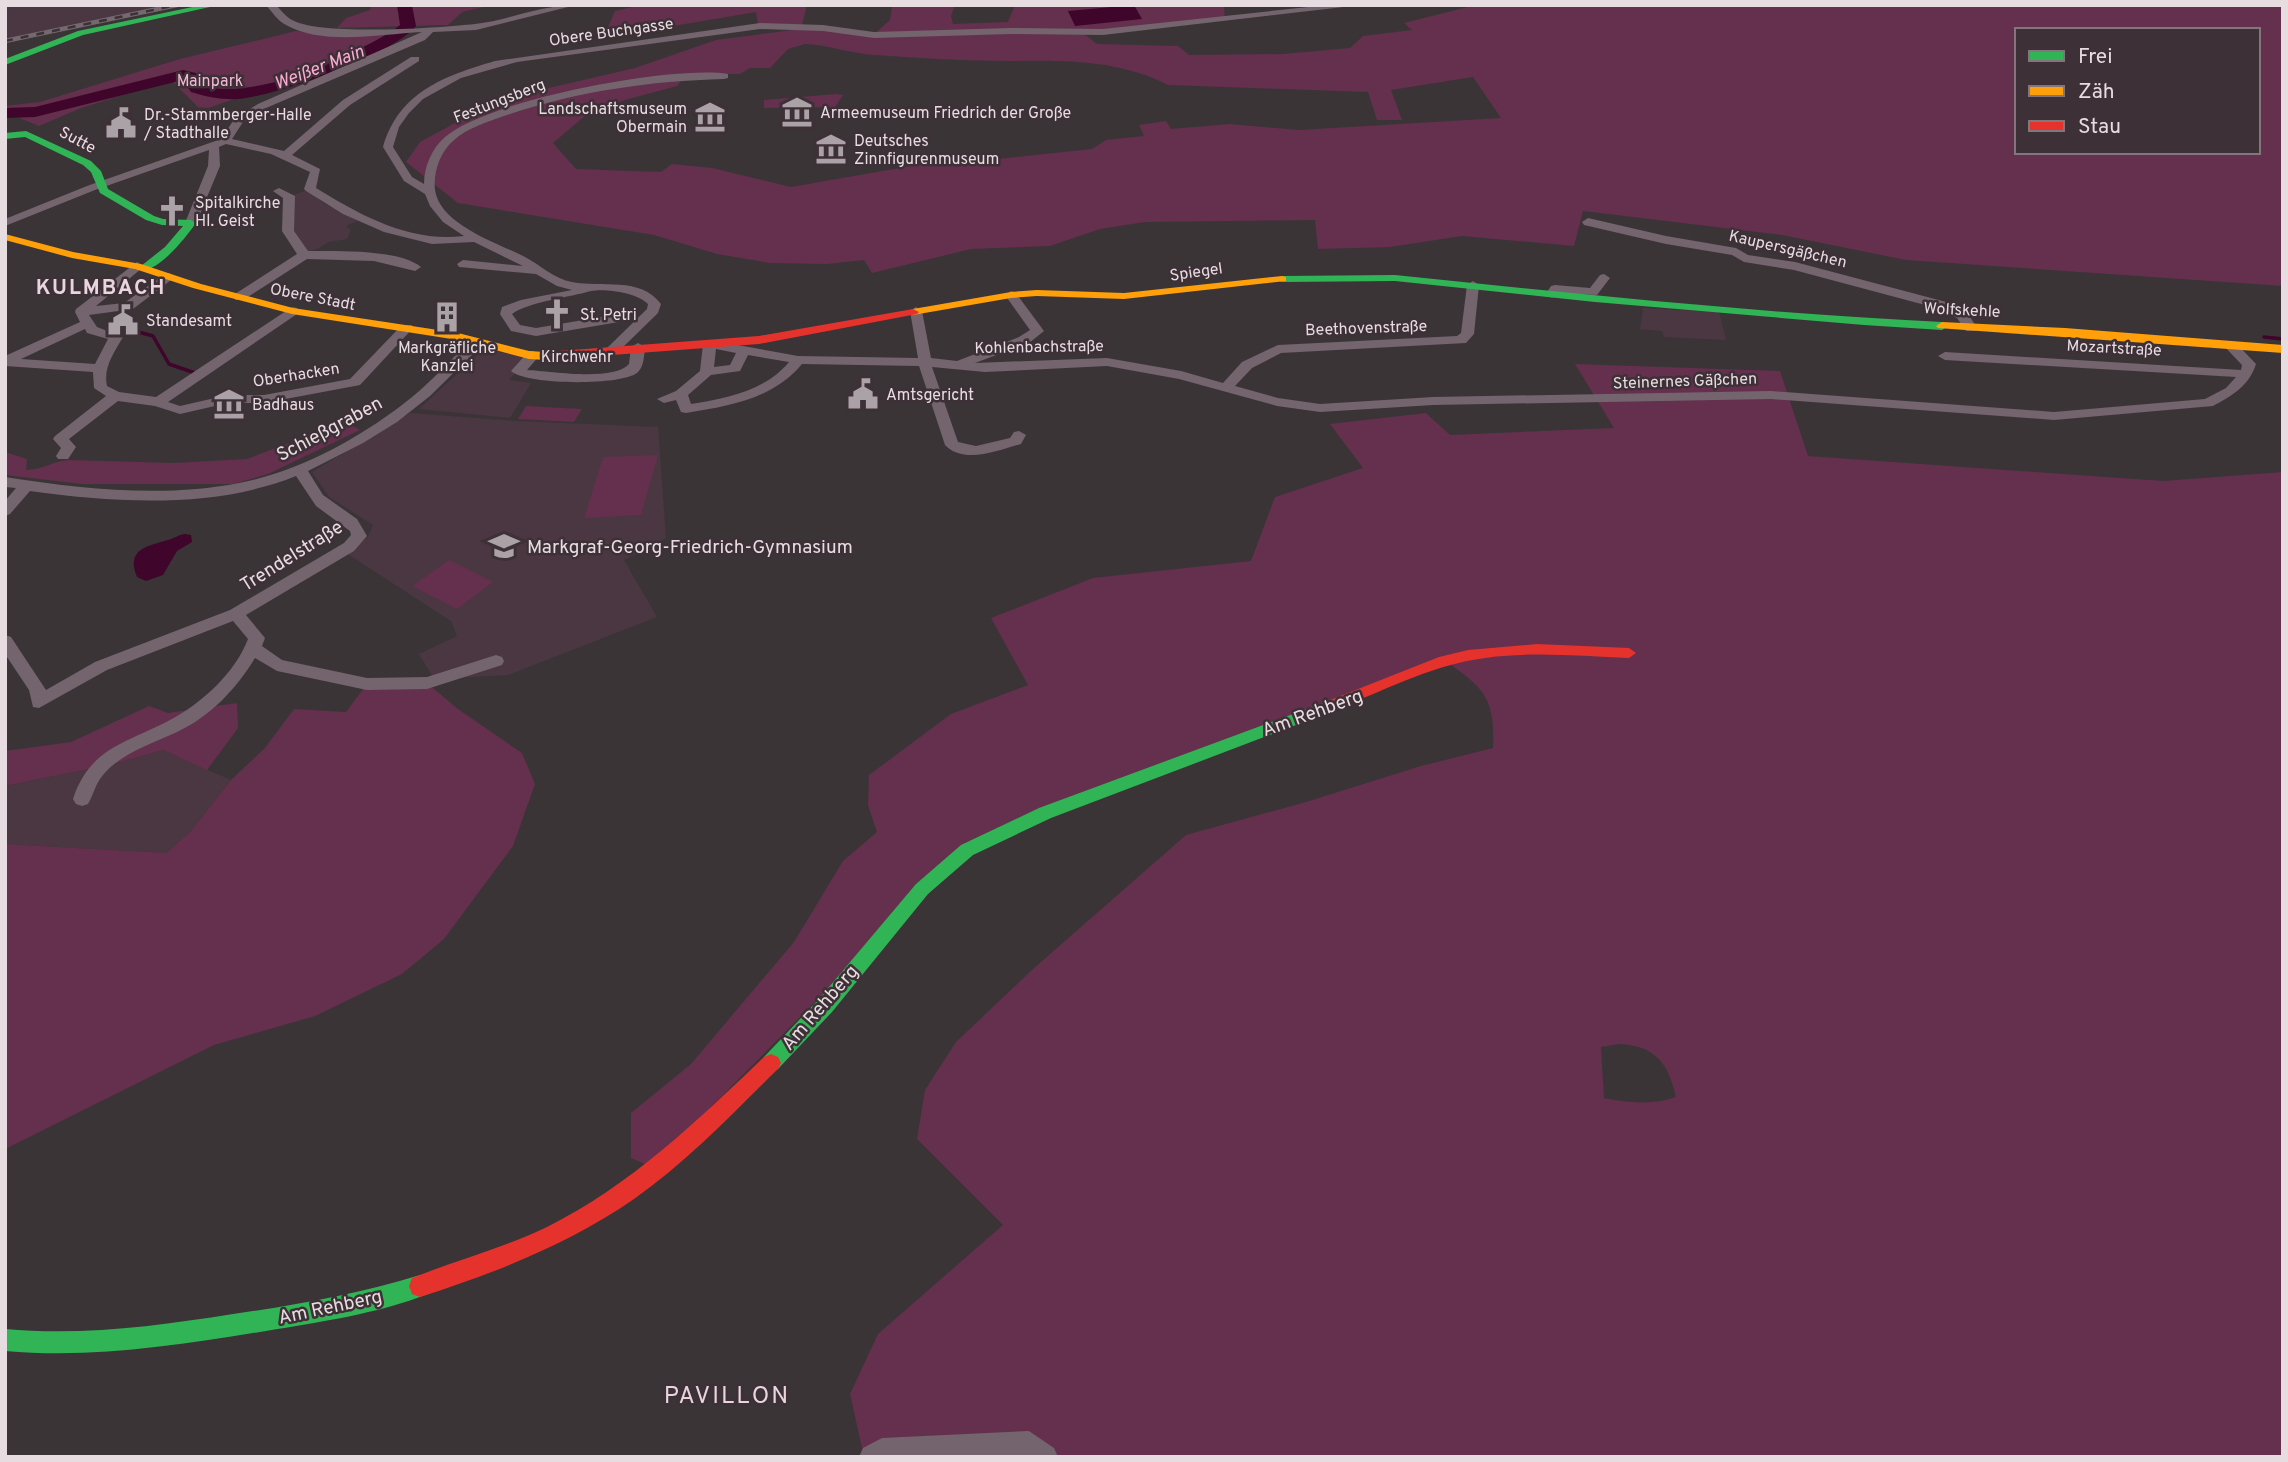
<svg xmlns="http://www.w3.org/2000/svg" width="2288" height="1462" viewBox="0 0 2288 1462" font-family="Overpass,sans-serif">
<rect width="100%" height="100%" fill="#3a3437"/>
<g fill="#4a3741">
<polygon points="5,5 185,5 5,43"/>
<polygon points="307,190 325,204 360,220 346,226 351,230 347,239 328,242 318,249 304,252 291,230 291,196"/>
<polygon points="1643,308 1719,312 1726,340 1664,337 1662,331 1640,329"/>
<polygon points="484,349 528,358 509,380 531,383 510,418 419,409"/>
<polygon points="410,413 516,421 658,427 666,538 624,560 657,617 508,675 434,679 419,654 457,636 451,621 346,553 368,537 373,525 329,497 312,472"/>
<polygon points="163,750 231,780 190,832 166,853 5,844 5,786 113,764"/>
</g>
<g fill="#64304d" fill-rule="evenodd">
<polygon points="371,5 492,5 462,12 448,25 337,28 346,18 370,10"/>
<polygon points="641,5 807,5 802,25 758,25 756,12 603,38 615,11"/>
<path d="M850,5H955L951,16L953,24L1008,22L1015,5H1224L1225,20L1083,33L1097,44L1178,46L1189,55L1283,54L1350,48L1363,36L1412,30L1404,23L1476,5H2283V286L1906,260L1782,235L1583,211L1574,246L1462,236L1390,247L1318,249L1315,220L1145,222L1100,229L1050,246L971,249L872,273L864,260L827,264L770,263L717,254L654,235L458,203L406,162L420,142L468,116L540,90L635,68L716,40L807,28L872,36L890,20L892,6ZM2017,30H2258V152H2017ZM805,44C829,45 849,53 873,55C919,58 966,61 1012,61C1065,60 1120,60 1168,85L1368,92L1377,120H1402L1391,90L1473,77L1501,118L1299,130L1230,124L1171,129L1166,121L1139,125L1144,136L1106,140L1092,149L998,159L978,157L956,164L928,163L791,187L712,168L672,164L661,172L576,169L553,143L586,115L625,100L677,86L687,74H740L750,68H770L788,49Z"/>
<path d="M296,31L332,36L387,35C333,69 268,87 208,108L198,107L171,80L81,108L39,126L15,116L5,118V106L40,102L180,59Z"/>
<polygon points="836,94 843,95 835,107 764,108 764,100"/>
<path d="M1575,364L1780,371L1808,456L2163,481L2283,472V1457H864L850,1394L878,1334L1003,1225L917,1139L925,1090L956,1042L1033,969L1186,835L1306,802L1421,766L1493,748C1495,697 1484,689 1446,661L962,853L652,1167L631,1158V1113L691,1064L794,942L843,861L877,832L868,805L869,775L951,714L1028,685L991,618L1093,578L1251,561L1275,497L1363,468L1330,424L1426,413L1450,435L1614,428ZM1619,1044C1656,1046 1668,1063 1676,1097C1653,1105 1628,1103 1604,1098L1601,1047Z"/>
<polygon points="526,406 582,409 574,422 518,419"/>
<path d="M345,422L360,430L268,474L233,484H82L5,475V452L27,459L26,470C42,470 54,461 68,460L174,463L247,459Z"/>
<polygon points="658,455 641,515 584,518 603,457"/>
<polygon points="449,560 493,582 457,609 412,586"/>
<polygon points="427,683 458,709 522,753 535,784 513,846 444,939 402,974 315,1016 214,1045 5,1149 5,844 166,853 190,832 231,780 265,748 294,709 346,712 367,684"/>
<polygon points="237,703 238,728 207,770 163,750 113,764 5,786 5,751 71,742 149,706 168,713"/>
</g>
<g fill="#3f052a">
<polygon points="1134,5 1142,19 1075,26 1068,11"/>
<path d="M185,534L191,535L192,542L177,551L163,575L146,581L137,577C125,548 149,546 168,540C175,538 178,535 185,534Z"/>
</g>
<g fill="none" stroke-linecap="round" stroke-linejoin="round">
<g stroke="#3f052a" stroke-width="3.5">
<polyline points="131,330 153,336 169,364 195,373"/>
<polyline points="2264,337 2283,339"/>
</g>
<path fill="#3f052a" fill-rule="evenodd" d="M397,5H412L416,26C391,56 278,95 239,99C222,100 207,97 191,92L183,80L35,117L5,118V108L35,107L183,70L196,73L203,86C259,100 343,59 391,32L400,25Z"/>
<g fill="#74646d" fill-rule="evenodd">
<path d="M266,5H276C281,10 286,17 292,20C320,36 439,28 475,24C509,20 541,5 576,5L476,30L433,32L425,40L266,108L243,122L232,139L284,151L343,100L411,57H419V61L350,105L292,155L320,169L316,188C360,215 410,243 464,236L443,222L430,206L425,194L404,181L383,147C399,92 444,76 495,61L760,23L823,25L874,32L1011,28L1103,29L1327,5H1361L1103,35L1011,34L874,38L823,31L760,29L517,62L461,78L423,99L409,113L399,127L393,147L412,177L424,184C424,167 432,148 445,137C487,100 672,65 728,74V78L724,79C650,81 580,91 510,114C490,121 468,127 453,141C440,152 433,173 435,190C440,225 498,243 525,257C540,265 555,279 572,282C602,288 640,276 661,304L658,313L618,352L613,353L606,349L647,309L648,304C638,293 606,288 591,291C571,297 528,302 512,314L520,325L536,328L619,314L625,318L619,322L536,336L511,331L500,314L502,307L521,300L572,290L557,286L536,274L459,267L457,264L463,260L523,266L474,242L432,244L384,232L343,214L306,191L304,189L310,172L271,154L226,144L219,147L220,166L195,226L185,223L208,166L209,150L95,190L5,226V219L87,186L221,139L235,118L258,104L422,32C380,34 324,46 286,25C278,21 272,12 266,5Z"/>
<path d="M279,188L295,196L294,231L308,251C337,251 399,249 421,267L415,271L374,261L307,259L243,300H235V294L297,254L282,231L283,198L273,191Z"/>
<polygon points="1588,218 1666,236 1736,248 1748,255 1795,262 1950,303 1967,312 1977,328 1976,331 1966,331 1957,318 1940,309 1794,270 1744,262 1732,255 1666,244 1584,225 1582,222"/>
<path d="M137,262L143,266L141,269L96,306L124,303L165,274L169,273L175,277L133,309L89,315L97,327L123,337C114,353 103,367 107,386L119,392L156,397L292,307L297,308V314L168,402L180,406L228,395H264L350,379L402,325H412L413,328L360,385L355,386L264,403H228L180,414L155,406L118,401L69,439L76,447L68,459H58L56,456L61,448L53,439L55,436L106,396L94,388L93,372L5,366V356L80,322L75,312L76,309ZM85,329L87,333L108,339L95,364L21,359Z"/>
<polygon points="1604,274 1610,278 1597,295 1559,293 1552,298 1546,294 1551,286 1555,285 1590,288 1600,275"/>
<path d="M1473,281L1479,285L1474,334L1466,343L1281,353L1252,368L1235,386L1278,398L1320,404L1433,397L1771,391L2054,412L2205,399L2226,388L2236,377L1945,360L1938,356L1945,352L2241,370L2242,365L2224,346L2231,342L2236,343L2256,364C2249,386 2232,396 2213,406L2054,420L1771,399L1433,405L1320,412L1277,406L1179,379L1107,366L985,372L932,367L958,442L976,446L1010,438L1014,432L1019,431L1026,435L1021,444C999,450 964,465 945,445L919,366L802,364C773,399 729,406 686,413L681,412L676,400L664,403L657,399L676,391L700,371L703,344L710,340L798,356L918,358L910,311L916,307L922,311L931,358L957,361L1019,337L1030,330L1005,295L1011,291L1015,292L1044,331L1029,343L975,363L1107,358L1181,371L1223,383L1242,362L1278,345L1457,336L1461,333L1467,285ZM716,349L736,353L730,365L714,367ZM748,355L789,362C765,391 727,398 691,404L688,395L711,375L740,371Z"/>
<path d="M477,338L482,339V345L430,396L397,422L363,443L308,471L323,495L357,519L367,536L354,551L246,615L265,638L262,646L282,660L367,678L427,677L496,655L502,657L504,661L502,665L427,689L367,690L277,671L255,658C236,689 211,716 177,732C152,744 121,753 103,775C95,784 94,794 88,804L82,806L76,804L73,799C90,747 127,743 170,720C202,703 235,673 248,639L233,621L107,670L39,708L33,707L29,690L5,654V635L11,637L46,690L95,662L230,610L344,543L351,535L350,531L316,506L296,476C214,509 117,503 30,491L10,514L5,516V501L16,488L5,487V477C81,489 164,498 239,483C297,472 356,440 402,405C428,386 449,361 472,339Z"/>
<path d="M638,343L645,347C644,356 644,367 637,373C620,386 525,385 511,371L528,352L533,351L540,355L527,370C550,371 613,382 629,364L631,347Z"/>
<polygon points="1029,1431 1054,1448 1058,1457 859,1457 863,1448 882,1438"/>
</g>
<g fill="#30b455" fill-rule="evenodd">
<polygon points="202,5 219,5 83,35 5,65 5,59 78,31"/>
<path d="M26,131L91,161L101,171L108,189L154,216L163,219L191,220L196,223C186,237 159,272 141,270V266L165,247L183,226L162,225L146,220L100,193L91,172L83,165L25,137L5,139V133Z"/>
<path d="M1395,275C1577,294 1759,313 1942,322L1948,326L1942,330L1864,325L1595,302L1395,281L1282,282L1276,279L1282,276Z"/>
<polygon points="1320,704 1328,710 1325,714 1051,818 973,855 928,894 832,1012 778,1069 771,1072 764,1069 761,1063 764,1057 818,1000 916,884 961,845 1039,808"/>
<path d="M420,1275L428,1278L431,1286L428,1294C377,1314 319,1322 266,1331C179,1345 93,1359 5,1351V1329C82,1336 157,1326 233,1314C296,1305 359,1294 420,1275Z"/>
</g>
<g fill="#ff9f0a" fill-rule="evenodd">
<polygon points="5,234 73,252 141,264 201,284 293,308 458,333 529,351 545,352 551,356 545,360 529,359 458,340 292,314 193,288 135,269 72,258 5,240"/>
<polygon points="1282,276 1286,277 1286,281 1124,299 1037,296 1011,298 913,315 907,312 913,309 1011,292 1037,290 1124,293"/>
<polygon points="1942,322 2065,328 2283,345 2283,353 1938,328 1936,326"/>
</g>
<g fill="#e5322d" fill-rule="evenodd">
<polygon points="913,309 919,312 917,314 759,344 545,360 539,356 545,352 759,336"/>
<path d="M1537,644L1629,648L1636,653L1629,658C1576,656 1520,650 1467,661C1422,670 1369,697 1325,714L1320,716L1312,710L1315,706L1439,657L1468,650Z"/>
<path d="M771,1054L778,1057L781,1063L778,1069C732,1114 687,1162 634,1199C569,1244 495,1273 420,1297L412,1294L409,1286L412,1278C457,1260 503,1248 547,1227C631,1185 697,1121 764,1057Z"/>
</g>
<g stroke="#73696e" stroke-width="4.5">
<polyline id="rail" points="5,41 177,5"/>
</g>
<use href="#rail" stroke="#3e3037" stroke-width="2.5" stroke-dasharray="8" stroke-linecap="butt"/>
</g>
<defs>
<g id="museum-bare" transform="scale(2.415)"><path d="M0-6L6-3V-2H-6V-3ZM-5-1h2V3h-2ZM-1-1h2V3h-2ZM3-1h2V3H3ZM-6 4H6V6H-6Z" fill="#aaa2a6" stroke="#3e3037" stroke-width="2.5" paint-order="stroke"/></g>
<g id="civic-bare" transform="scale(2.415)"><path d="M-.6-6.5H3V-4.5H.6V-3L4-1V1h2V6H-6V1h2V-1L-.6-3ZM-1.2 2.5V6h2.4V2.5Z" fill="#aaa2a6" stroke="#3e3037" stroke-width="2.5" paint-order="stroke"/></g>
<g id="church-bare" transform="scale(2.415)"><path d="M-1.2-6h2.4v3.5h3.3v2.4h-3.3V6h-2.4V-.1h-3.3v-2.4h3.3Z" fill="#aaa2a6" stroke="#3e3037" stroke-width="2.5" paint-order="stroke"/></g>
<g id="building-bare" transform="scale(2.415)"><path d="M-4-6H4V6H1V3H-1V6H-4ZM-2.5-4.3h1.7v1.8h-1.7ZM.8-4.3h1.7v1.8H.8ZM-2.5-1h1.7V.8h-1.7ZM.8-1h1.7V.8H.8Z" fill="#aaa2a6" stroke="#3e3037" stroke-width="2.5" paint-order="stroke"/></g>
<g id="school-bare" transform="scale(2.415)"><path d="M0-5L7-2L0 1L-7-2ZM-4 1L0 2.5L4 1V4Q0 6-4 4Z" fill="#aaa2a6" stroke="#3e3037" stroke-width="2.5" paint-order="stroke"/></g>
</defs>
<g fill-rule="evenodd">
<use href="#museum-bare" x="797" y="112"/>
<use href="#museum-bare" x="710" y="117"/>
<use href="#civic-bare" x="121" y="123"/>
<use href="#museum-bare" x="831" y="149"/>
<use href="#church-bare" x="172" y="211"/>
<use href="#church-bare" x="557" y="314"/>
<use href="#building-bare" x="447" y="317"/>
<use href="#civic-bare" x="123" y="320"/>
<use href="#civic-bare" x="863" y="394"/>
<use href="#museum-bare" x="229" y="404"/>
<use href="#school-bare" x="504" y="546"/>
</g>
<g text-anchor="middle" stroke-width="5" stroke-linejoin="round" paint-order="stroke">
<g font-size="16" fill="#e7dde1" stroke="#3e3037">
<text transform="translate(611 31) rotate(-8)" y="6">Obere Buchgasse</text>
<text transform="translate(499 100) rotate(-21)" y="6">Festungsberg</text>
<text transform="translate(78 139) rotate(28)" y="6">Sutte</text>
<text transform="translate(1788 248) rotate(13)" y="6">Kaupersgäßchen</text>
<text transform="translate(1196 271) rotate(-8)" y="6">Spiegel</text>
<text transform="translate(313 296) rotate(11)" y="6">Obere Stadt</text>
<text transform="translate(1962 309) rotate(3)" y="6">Wolfskehle</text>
<text transform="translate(1366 327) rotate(-2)" y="6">Beethovenstraße</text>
<text transform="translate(1039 346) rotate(-1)" y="6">Kohlenbachstraße</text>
<text transform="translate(2114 347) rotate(3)" y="6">Mozartstraße</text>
<text x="577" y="362">Kirchwehr</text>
<text transform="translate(296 374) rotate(-9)" y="6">Oberhacken</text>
<text transform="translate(1685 380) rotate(-2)" y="6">Steinernes Gäßchen</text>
</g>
<g font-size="16" fill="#f5b7d6" stroke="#3e3037">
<text x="210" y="86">Mainpark</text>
</g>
<g font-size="16" fill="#e7dde1" stroke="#3e3037" text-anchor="start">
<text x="687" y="114" text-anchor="end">Landschaftsmuseum<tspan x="687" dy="18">Obermain</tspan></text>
<text x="820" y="118">Armeemuseum Friedrich der Große</text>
<text x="144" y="120">Dr.-Stammberger-Halle<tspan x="144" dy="18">/ Stadthalle</tspan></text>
<text x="854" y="146">Deutsches<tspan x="854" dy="18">Zinnfigurenmuseum</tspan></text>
<text x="195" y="208">Spitalkirche<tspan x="195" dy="18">Hl. Geist</tspan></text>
<text x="580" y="320">St. Petri</text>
<text x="146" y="326">Standesamt</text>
<text x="447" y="353" text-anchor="middle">Markgräfliche<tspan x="447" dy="18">Kanzlei</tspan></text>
<text x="886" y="400">Amtsgericht</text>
<text x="252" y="410">Badhaus</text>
</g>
<g font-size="18" font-style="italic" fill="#fdabd5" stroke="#3e3037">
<text transform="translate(319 67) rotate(-21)" y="6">Weißer Main</text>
</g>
<g font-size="19" fill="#e7dde1" stroke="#3e3037">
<text transform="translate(329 428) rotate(-28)" y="7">Schießgraben</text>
<text transform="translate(291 555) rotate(-32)" y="7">Trendelstraße</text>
<text transform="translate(1312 712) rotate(-20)" y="7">Am Rehberg</text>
<text transform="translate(819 1007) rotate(-49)" y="7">Am Rehberg</text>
<text transform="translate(330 1306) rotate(-12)" y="7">Am Rehberg</text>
</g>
<g font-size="19" fill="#e7dde1" stroke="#3e3037" text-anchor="start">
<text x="527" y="553">Markgraf-Georg-Friedrich-Gymnasium</text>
</g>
<g font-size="21" font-weight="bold" letter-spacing="2" fill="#e8d5de" stroke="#3e3037">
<text x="101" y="294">KULMBACH</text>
</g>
<g font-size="24" letter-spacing="2" fill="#e8d5de" stroke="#3e3037">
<text x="727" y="1403">PAVILLON</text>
</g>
</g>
<rect width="2288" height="1462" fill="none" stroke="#e7dde1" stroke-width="14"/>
<rect x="2015" y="28" width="245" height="126" fill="#3e3037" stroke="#82757b" stroke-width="2"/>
<rect x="2029" y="51" width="35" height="10" fill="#30b455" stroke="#82757b" stroke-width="2"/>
<text x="2078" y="63" font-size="21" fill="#e7dde1">Frei</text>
<rect x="2029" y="86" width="35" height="10" fill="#ff9f0a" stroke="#82757b" stroke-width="2"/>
<text x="2078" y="98" font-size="21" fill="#e7dde1">Zäh</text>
<rect x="2029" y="121" width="35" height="10" fill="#e5322d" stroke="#82757b" stroke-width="2"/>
<text x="2078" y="133" font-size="21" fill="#e7dde1">Stau</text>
</svg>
